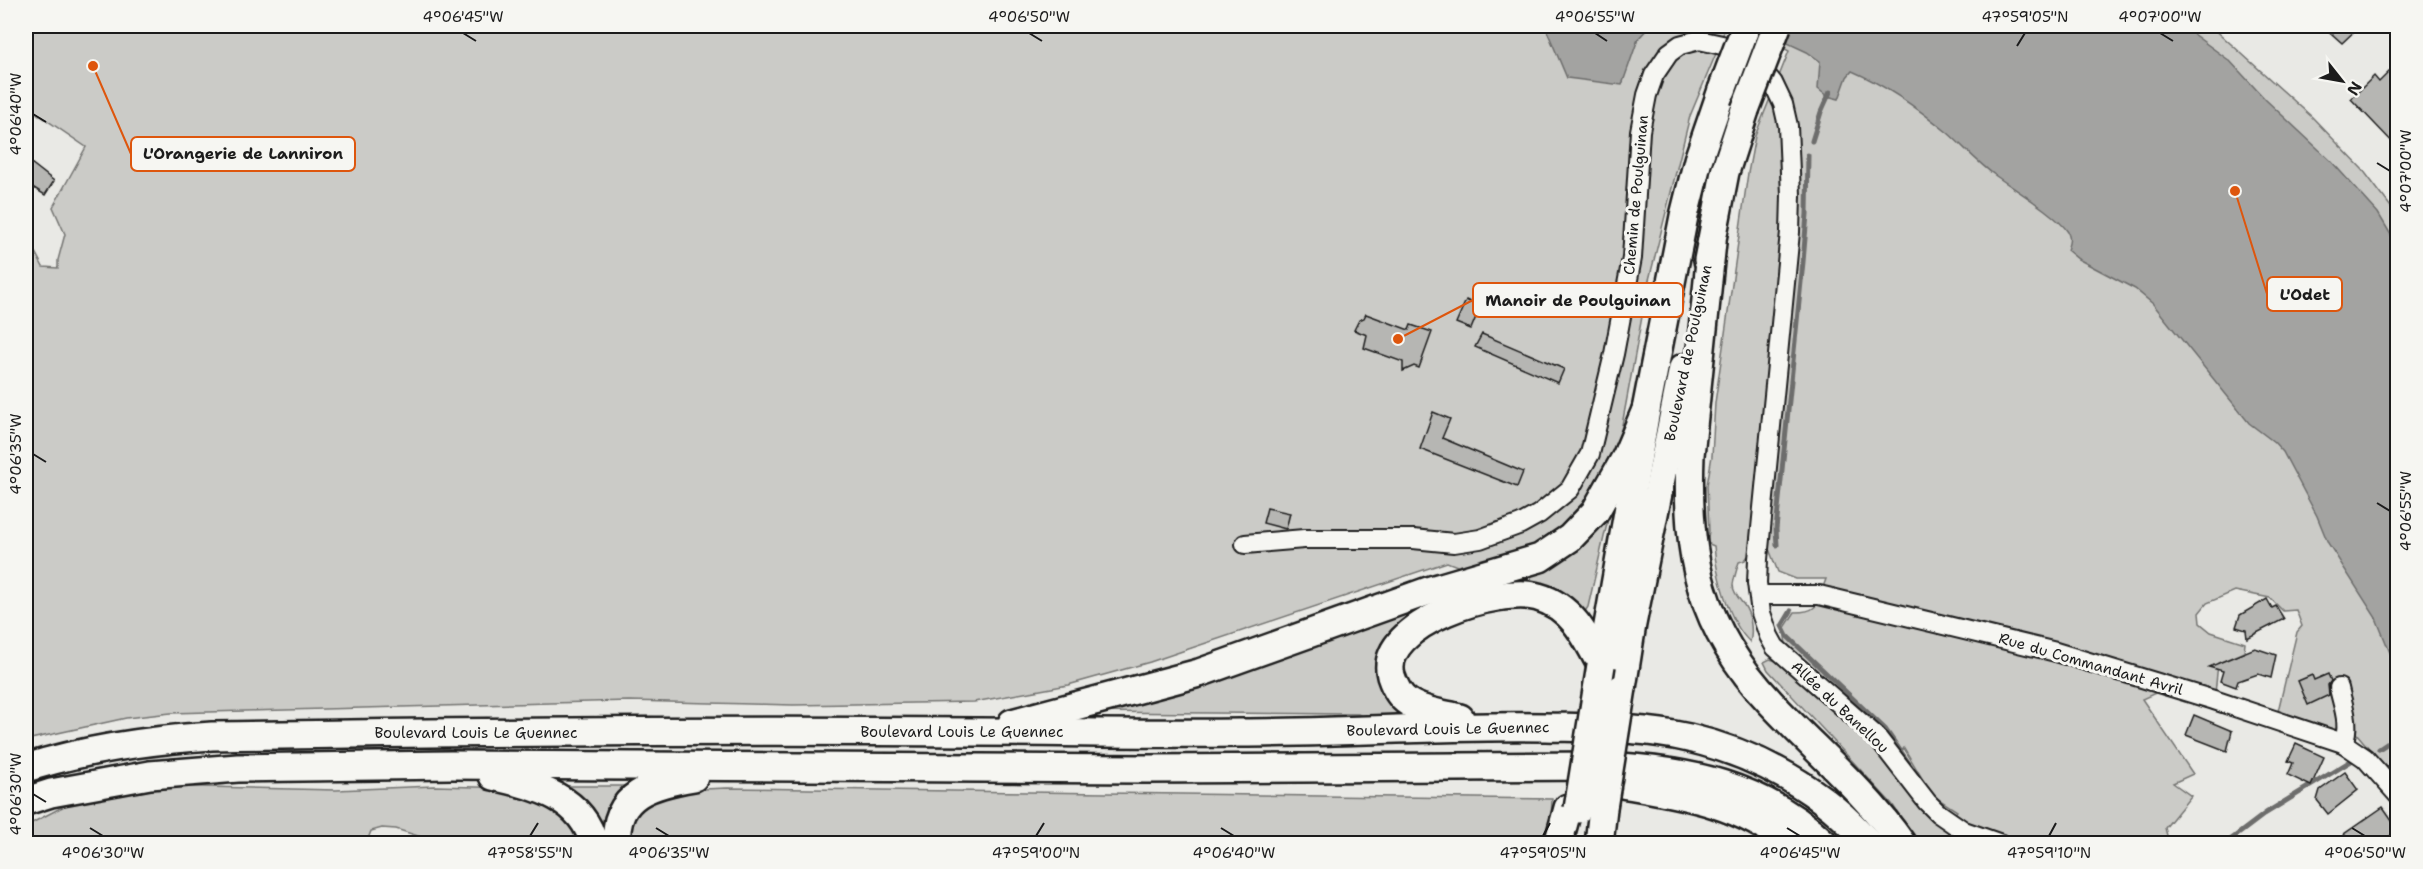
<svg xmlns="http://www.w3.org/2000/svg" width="2423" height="869" viewBox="0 0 2423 869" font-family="'Shantell Sans',sans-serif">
<rect width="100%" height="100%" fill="#e9e9e5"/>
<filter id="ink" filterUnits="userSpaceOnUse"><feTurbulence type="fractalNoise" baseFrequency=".0167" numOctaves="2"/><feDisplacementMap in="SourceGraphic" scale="12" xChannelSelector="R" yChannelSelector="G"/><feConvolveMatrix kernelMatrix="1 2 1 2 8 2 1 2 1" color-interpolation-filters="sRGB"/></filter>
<g filter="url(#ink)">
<g fill="#cbcbc7" stroke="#747472" stroke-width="1.5" fill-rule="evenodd">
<polygon points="26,26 1726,26 1715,56 1690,116 1648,284 1620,436 1595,496 1572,524 1542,544 1465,569 1447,562 1150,662 1068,685 974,702 793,705 629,701 171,713 126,718 26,740 26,235 43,267 58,268 58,260 65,234 53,207 86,147 26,106"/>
<path d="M1745,26H1979L2397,505V781L2356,733L2352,724L2335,734L2278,711L2297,632L2302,626L2296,610L2283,611L2270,598L2235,591L2207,603L2199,613L2200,623L2211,632L2245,643L2244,652L2218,663L2215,694L2182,681L2142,699L2193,774L2173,783L2191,796L2165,828L2169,843H1918L1892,804L1768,670L1764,662L1770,659L1783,663L1816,695L1824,676L1786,645L1784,629L1795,612C1821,612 1817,602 1826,579H1796L1778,572L1769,549L1748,556L1745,560L1739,562C1738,565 1733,582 1733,585C1733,593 1740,600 1744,605C1751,615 1753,631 1750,642C1729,623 1716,574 1714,546L1707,543L1709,531L1707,485L1712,456L1715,403L1748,173L1755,136L1789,51ZM1904,748L1932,795L1957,811L1945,827L1923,812L1890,768Z"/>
<polygon points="2104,26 2211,26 2312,117 2363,170 2397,215 2397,312"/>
<polygon points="1605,511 1609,515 1588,607 1582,616 1539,589 1395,632 1408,709 1406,718 1372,720 1358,714 1079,712 1520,576"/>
<polygon points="158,786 336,790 434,786 521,788 569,817 587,843 440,843 396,829 382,828 371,831 366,844 26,844 26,826 68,804"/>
<polygon points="558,786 626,786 630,788 603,843"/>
<polygon points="727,788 1552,799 1550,839 1549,844 627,844 630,812 644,800 681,790"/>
</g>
<g fill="#a3a3a1" stroke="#6d6d6c" stroke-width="1.5">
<polygon points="1545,26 1650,26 1638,39 1622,85 1567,78"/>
<path d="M1751,26H2182L2230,61L2266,100L2331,161L2378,213L2397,245V670L2376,618L2328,543L2317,516L2283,452L2274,442L2249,423L2153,304L2135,289L2078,259L2067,250C2069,244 2071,238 2068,232C2057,215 2014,189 1996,176C1978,163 1964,147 1948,133C1919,109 1887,86 1852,71L1847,77L1839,99L1827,96L1818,89L1820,61L1807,52Z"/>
</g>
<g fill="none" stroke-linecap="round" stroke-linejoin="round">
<g stroke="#6d6d6c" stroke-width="5">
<polyline points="1812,141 1821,112 1830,92"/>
<polyline points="1777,545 1776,529 1803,262 1807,214 1808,155"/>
<polyline points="1791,611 1782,626 1787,636 1885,729 1917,775"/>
<polyline points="2379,749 2394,739 2398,739"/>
<polyline points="2225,844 2266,813 2351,761"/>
</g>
</g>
<g fill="#b6b6b3" stroke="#1c1c1c" stroke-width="1.5">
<polygon points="2323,26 2360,26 2342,43"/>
<polygon points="2397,64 2397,147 2351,99 2374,76 2379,82"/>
<polygon points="26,159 54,181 45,195 26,183"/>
<polygon points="1466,300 1480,307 1471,329 1456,323"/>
<polygon points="1366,314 1409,330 1411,325 1432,332 1419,368 1414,366 1403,371 1403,362 1364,348 1367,335 1354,330 1359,320 1364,318"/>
<polygon points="1482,334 1564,369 1558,383 1475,347"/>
<polygon points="1433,412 1450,419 1442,438 1523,472 1517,487 1420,449"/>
<polygon points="1267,508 1290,513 1286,529 1263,523"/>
<polygon points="2267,599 2272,608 2276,606 2284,619 2247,638 2246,630 2236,627 2240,615"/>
<polygon points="2255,648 2276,655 2271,678 2258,674 2238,681 2236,687 2220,681 2223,671 2209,667"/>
<polygon points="2328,674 2331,681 2328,685 2329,695 2308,705 2298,681 2312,675 2314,680"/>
<polygon points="2194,715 2232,731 2227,751 2186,735"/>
<polygon points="2296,744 2324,757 2311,786 2288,775 2293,763 2288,761"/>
<polygon points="2345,772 2358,790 2328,814 2317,800 2320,790"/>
<polygon points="2383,807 2397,827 2397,831 2380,843 2351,843 2344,834"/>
</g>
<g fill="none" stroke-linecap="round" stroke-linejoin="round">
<g stroke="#1c1c1c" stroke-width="22">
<g id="street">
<polyline points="1245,544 1304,539 1413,539 1454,543 1480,539 1521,524 1539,514 1570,489 1590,454 1614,354 1632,258 1640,131 1647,95 1654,75 1669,53 1680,45 1699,40 1731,47 1753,59 1773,83 1783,104 1788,126 1791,195 1790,232 1758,559 1757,583 1761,613 1769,636 1775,647 1876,736 1927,802 1938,813 1964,831 2001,844"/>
<polyline points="1759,595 1819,595 2056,652 2214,700 2343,743 2365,758 2398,795"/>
<path d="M2339,688C2343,707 2351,724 2343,743"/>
</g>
</g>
<g stroke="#1c1c1c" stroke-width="32">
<g id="primary">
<path d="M1712,242L1690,455C1686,556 1699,627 1771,703C1815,750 1864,790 1902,844"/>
<polyline points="1708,260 1725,172 1745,110"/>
<polyline points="1601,665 1646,410 1684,216 1698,160 1722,90"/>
<polyline points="1622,688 1632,624 1683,368"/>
<path d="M1460,718C1444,714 1423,712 1408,702C1400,697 1394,685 1391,676C1377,623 1501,585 1538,597C1571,606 1586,636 1601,665"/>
<polyline points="1012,723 1199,673 1431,590 1540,558 1570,538 1595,512 1626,457 1646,410"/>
<path d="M26,768C86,749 149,740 212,736C467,732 722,730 976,732C1064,732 1152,734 1240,733C1342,733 1443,725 1545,727C1593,728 1642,727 1689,738C1757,754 1824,790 1869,844"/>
<path d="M493,776C535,786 582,796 594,844"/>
<path d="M1611,782C1677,794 1736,800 1790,844"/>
<path d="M26,801L51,793L150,775L238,768L451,765L1147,769L1604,766C1687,770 1763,785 1825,844"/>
<path d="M617,844C613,793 653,784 694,777"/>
<polyline points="1558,844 1568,808"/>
<polyline points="1599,844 1603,808"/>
</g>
</g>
<use href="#street" stroke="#f6f6f2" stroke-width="18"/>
<use href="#primary" stroke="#f6f6f2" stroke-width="27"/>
<g stroke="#1c1c1c" stroke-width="32" stroke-linecap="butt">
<g id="primary-bridge">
<polyline points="1722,90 1746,26"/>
<polyline points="1745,110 1777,26"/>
<polyline points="1603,808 1622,688"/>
<polyline points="1578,809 1601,665"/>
</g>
</g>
<use href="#primary-bridge" stroke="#f6f6f2" stroke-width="27"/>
</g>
</g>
<path fill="none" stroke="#1c1c1c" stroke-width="2" d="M463,33L476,41M1029,33L1042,41M1595,33L1607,41M2160,33L2173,41M2017,46L2025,33M33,114L46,122M2377,163L2390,171M33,454L46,462M2377,503L2390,511M33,794L46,802M90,828L103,836M656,828L669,836M1221,828L1234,836M1787,828L1800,836M2352,828L2365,836M530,836L538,823M1036,836L1044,823M1543,836L1550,823M2049,836L2056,823"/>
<g text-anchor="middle" stroke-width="6" stroke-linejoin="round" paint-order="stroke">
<g font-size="15" fill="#1c1c1c" stroke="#f6f6f2">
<text transform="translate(1636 195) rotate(-85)" y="5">Chemin de Poulguinan</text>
<text transform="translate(1688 353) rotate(-78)" y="5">Boulevard de Poulguinan</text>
<text transform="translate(2091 664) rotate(16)" y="5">Rue du Commandant Avril</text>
<text transform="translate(1840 707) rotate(43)" y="5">Allée du Banellou</text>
<text transform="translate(1448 729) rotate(-1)" y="5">Boulevard Louis Le Guennec</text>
<text x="962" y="737">Boulevard Louis Le Guennec</text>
<text x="476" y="738">Boulevard Louis Le Guennec</text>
</g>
</g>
<path fill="none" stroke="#de560d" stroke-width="2" d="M93 66L131 154M2235 191L2267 294M1398 339L1473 300"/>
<g fill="#de560d" stroke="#f6f6f2" stroke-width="2">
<circle cx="93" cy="66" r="6"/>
<circle cx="2235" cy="191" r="6"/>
<circle cx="1398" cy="339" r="6"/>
</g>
<g fill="#f6f6f2" stroke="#de560d" stroke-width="2">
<rect x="131" y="137" width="224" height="34" rx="6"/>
<rect x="2267" y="277" width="75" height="34" rx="6"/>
<rect x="1473" y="283" width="210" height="34" rx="6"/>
</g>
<g font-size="16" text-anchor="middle" font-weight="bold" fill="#1c1c1c">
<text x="243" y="159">L'Orangerie de Lanniron</text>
<text x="2305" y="300">L'Odet</text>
<text x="1578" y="306">Manoir de Poulguinan</text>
</g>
<rect width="2423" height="869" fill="none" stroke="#f6f6f2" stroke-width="66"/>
<g transform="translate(2342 81) rotate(121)" stroke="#f6f6f2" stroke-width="4.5" paint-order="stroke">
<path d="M0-4.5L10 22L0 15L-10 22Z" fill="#1c1c1c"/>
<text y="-9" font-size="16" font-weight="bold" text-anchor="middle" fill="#1c1c1c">N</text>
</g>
<rect x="33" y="33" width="2357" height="803" fill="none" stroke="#1c1c1c" stroke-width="2"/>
<g font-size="15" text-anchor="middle" fill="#1c1c1c">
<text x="463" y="22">4°06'45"W</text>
<text x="1029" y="22">4°06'50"W</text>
<text x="1595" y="22">4°06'55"W</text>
<text x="2025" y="22">47°59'05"N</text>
<text x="2160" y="22">4°07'00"W</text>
<text transform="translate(16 114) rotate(-90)" y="5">4°06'40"W</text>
<text transform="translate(2406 171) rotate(-90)" y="5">4°07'00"W</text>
<text transform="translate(16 454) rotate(-90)" y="5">4°06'35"W</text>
<text transform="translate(2406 511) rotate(-90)" y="5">4°06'55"W</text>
<text transform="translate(16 794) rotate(-90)" y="5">4°06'30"W</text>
<text x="103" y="858">4°06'30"W</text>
<text x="530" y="858">47°58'55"N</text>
<text x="669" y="858">4°06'35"W</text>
<text x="1036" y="858">47°59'00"N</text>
<text x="1234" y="858">4°06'40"W</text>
<text x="1543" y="858">47°59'05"N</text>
<text x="1800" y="858">4°06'45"W</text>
<text x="2049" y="858">47°59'10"N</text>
<text x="2365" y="858">4°06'50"W</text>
</g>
</svg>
